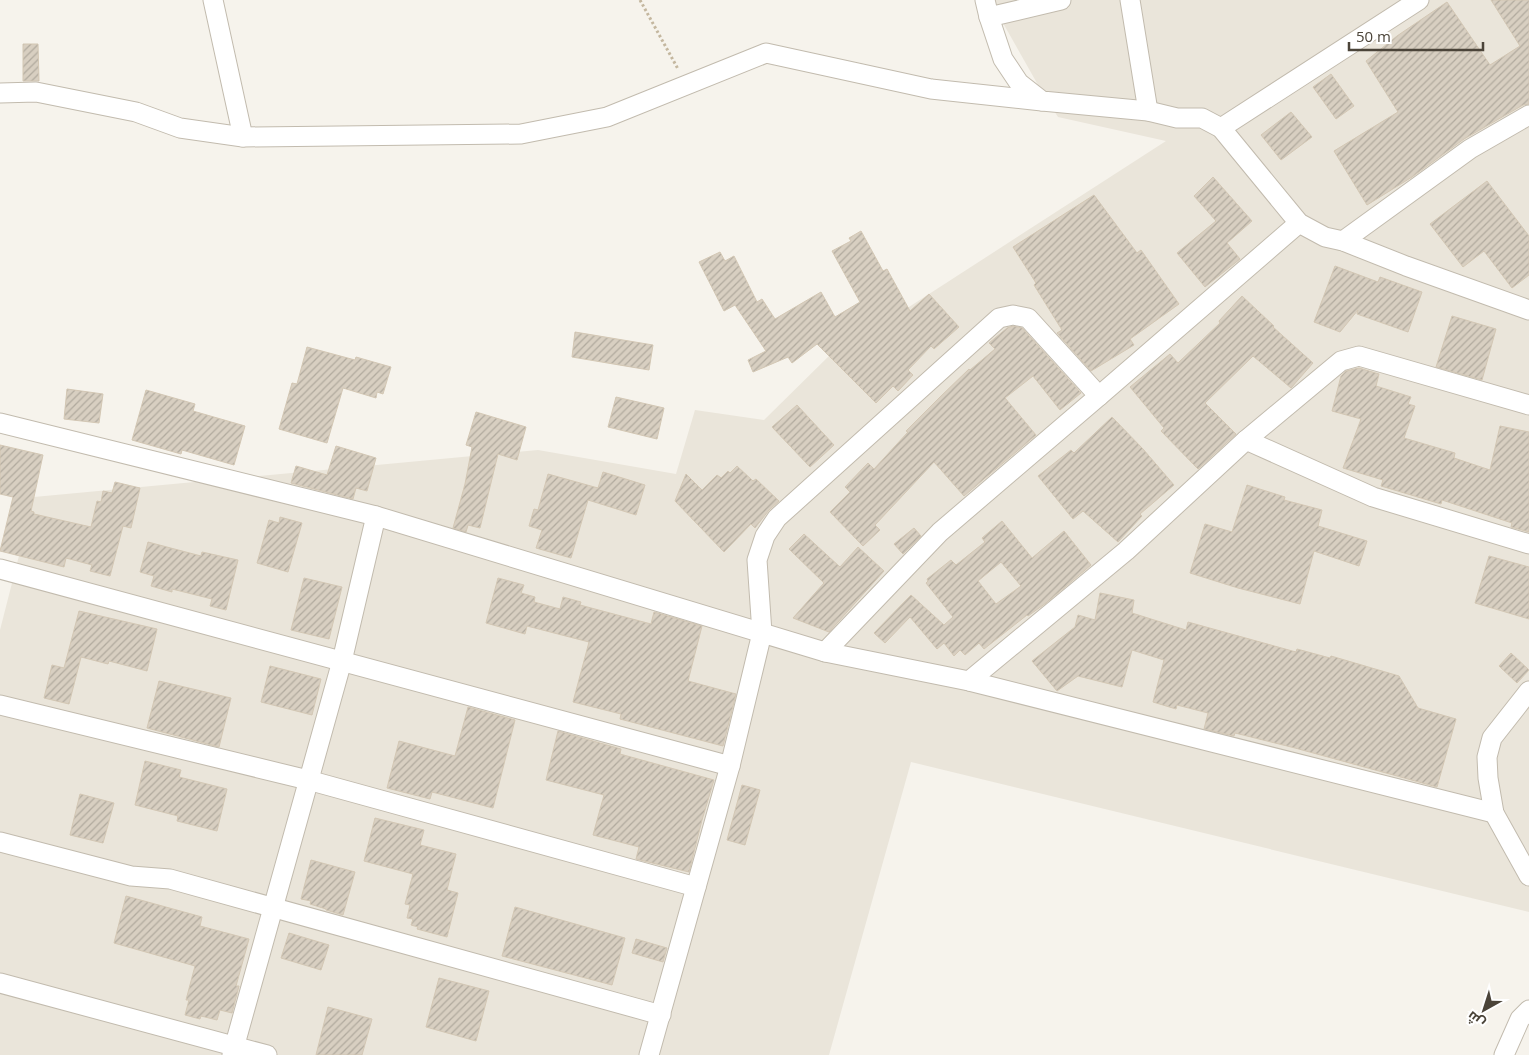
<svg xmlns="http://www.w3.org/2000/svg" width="1529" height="1055" viewBox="0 0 1529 1055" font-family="'Open Sans',Cairo,sans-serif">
<defs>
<pattern id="building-hatch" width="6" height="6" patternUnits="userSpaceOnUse" patternTransform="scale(1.25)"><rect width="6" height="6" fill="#d8cfc1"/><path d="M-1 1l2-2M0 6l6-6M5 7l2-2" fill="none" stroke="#b1aa9e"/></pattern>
</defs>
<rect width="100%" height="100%" fill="#f6f3ec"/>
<polygon fill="#eae5da" points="995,0 1529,0 1529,912 911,762 829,1055 0,1055 0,630 34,497 538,450 676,474 695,410 764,420 834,351 864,336 1166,141 1058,117 1042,92 1003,23"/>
<g fill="url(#building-hatch)" stroke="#d3c7b4" fill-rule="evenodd">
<polygon points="1491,0 1529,0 1529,104 1523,105 1464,139 1412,177 1367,205 1334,151 1398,112 1366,61 1397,36 1447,2 1490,65 1520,46"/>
<polygon points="23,44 38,44 39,81 23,81"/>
<polygon points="1331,74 1354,106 1336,119 1313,87"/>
<polygon points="1291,112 1312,137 1281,160 1261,135"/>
<polygon points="1213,177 1252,221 1227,243 1240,259 1205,287 1177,253 1216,221 1194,196"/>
<polygon points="1487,181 1529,236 1529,275 1512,288 1484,251 1463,267 1430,224"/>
<polygon points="1094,195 1137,253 1141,250 1179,304 1130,339 1134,345 1091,371 1057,333 1062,330 1034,285 1036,283 1013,247"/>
<polygon points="861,231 883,271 887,269 910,311 929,294 959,327 934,349 931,346 908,370 913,375 898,391 893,386 876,403 817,344 792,363 788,357 753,372 748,360 766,351 735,305 724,311 699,262 720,252 725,261 734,256 757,302 762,299 775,319 821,292 835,317 860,302 832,251 851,241 849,238"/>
<polygon points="1335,266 1378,282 1380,277 1422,292 1408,332 1357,314 1358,310 1340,332 1314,322"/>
<polygon points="1242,296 1274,326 1273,327 1313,363 1291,388 1253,356 1205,403 1236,434 1198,469 1161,431 1164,428 1130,387 1170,354 1178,363 1220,323 1219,321"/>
<polygon points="1452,316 1496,329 1482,380 1436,367"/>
<polygon points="1013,326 1022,328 1081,393 1060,410 1033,376 1005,398 1036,435 964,496 934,462 875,525 880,530 863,546 830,512 850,492 845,487 868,463 874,469 908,432 906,431 940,397 969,369 970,370 995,349 989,343 1007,328"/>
<polygon points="575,332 653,345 649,370 572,357"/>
<polygon points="307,347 355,360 356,357 391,367 383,394 377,392 376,398 343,388 327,443 279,429 292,383 297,384"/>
<polygon points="1359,368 1379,374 1376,386 1411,397 1408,404 1415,406 1404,438 1455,453 1454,458 1490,470 1500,426 1529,432 1529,532 1511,527 1512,523 1442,500 1441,504 1381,486 1383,480 1343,468 1361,419 1332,411 1341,376 1346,371"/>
<polygon points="67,389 103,394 99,423 64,419"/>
<polygon points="146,390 195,404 193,411 245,426 234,465 182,450 181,454 132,440"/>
<polygon points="616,397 664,408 657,439 608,427"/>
<polygon points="797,405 834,445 810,467 772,427"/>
<polygon points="476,412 526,427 517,460 498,454 480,528 468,525 466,532 453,528 465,484 472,447 466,445"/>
<polygon points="1112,417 1143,449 1174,485 1140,514 1142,516 1118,542 1083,511 1073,519 1038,476 1071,450 1074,453"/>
<polygon points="0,445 43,455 31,511 34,512 34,514 91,527 97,501 101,502 103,491 112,493 115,482 140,488 131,528 123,526 110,576 90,571 92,565 66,558 64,567 0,551 13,497 0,494"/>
<polygon points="336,446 376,458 367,491 356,488 353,499 291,483 296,466 327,475"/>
<polygon points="737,466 753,481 756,479 779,501 769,510 755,528 751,524 724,552 675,501 686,474 702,490 717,475 721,478 728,471 730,473"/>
<polygon points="603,472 645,485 636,515 588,500 571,558 536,548 542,530 529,526 534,509 538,510 548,474 598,488"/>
<polygon points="1247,485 1285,497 1284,500 1322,510 1318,526 1367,541 1359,566 1314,551 1300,604 1238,588 1190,573 1205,524 1232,532"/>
<polygon points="280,517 302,523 288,572 257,563 269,520 279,523"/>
<path d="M1002,521L1032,558L1064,531L1091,565L1046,603L1028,616L1027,615L984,649L979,643L965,655L960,650L954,656L944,643L937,649L910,617L885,643L874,633L911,595L944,625L953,617L926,583L928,581L927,579L951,560L956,565L985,542L982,538ZM1001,562L1021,586L996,604L978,581Z"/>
<polygon points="914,528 921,536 903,554 894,544"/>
<polygon points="804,534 840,567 858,547 884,571 829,632 793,618 824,583 789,549"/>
<polygon points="148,542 201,556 202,552 238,560 226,610 210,606 212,599 172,589 172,592 151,586 154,576 140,572"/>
<polygon points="1489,556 1529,567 1529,619 1475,603"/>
<polygon points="304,578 342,587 329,639 291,630"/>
<polygon points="498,578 524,585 521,593 535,597 534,602 560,609 563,597 581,602 580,605 651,624 654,612 702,626 688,681 736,694 723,746 620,719 621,714 573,702 589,642 527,626 525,634 486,623"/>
<polygon points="1100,593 1134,600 1132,613 1186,630 1188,622 1296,652 1297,649 1330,658 1331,656 1399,676 1418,708 1456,719 1437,787 1295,748 1235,733 1234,736 1204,729 1208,713 1177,705 1176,709 1153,702 1164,660 1132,650 1122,687 1078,676 1057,691 1032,661 1075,627 1078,615 1095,620"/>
<polygon points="79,611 157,629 147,671 109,661 108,664 81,657 69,704 44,698 52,665 64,668"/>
<polygon points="1511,653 1529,670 1517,683 1499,666"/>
<polygon points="270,666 321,679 312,715 261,702"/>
<polygon points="159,681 231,698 219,747 147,728"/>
<polygon points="468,707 515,720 493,808 432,792 430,799 387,788 399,741 455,756"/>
<polygon points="558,731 621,749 620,754 714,780 702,820 689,872 636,859 639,847 593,835 604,795 546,780"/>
<polygon points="145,761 181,770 179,777 227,789 217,831 177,821 178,816 135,805"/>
<polygon points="742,785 760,790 745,845 727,840"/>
<polygon points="80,794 114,803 103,843 70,835"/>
<polygon points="375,818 424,830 420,845 456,854 447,890 458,893 447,937 417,929 418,927 411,925 413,919 407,918 410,905 405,904 413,874 364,861"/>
<polygon points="311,860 355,872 343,915 326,910 326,909 310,904 311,901 301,899"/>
<polygon points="126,896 202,917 200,926 249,939 236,986 239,986 232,1013 220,1010 217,1020 201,1016 200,1019 185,1015 189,1000 186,1000 195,966 114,943"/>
<polygon points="515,907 625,938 612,985 502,956"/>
<polygon points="289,933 329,945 321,970 281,958"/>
<polygon points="636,939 667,948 663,962 632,953"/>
<polygon points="439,978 489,991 476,1041 426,1027"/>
<polygon points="328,1007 372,1019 362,1055 316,1055"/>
</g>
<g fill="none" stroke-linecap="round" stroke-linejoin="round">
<g stroke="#c2bbae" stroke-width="21">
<g id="minor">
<polyline points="213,0 243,137"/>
<polyline points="985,0 989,17 1003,59 1019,83 1042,101 1148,111 1177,118 1202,118 1221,128 1299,223 1325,237 1343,241 1406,266 1529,310"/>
<polyline points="1130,0 1148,111"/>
<polyline points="989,17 1061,0"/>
<polyline points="0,93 36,92 136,112 180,128 243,137 521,134 607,117 766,53 931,89 1042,101"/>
<polyline points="1221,128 1419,0"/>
<polyline points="1343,241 1470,149 1529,115"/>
<polyline points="0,423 376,516 825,652 969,681 1494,813"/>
<polyline points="1246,440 1373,497 1529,544"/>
<polyline points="0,569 730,766"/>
<polyline points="825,652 940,532 1099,396"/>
<polyline points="969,681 1126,551 1246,440 1341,361 1359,356 1529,405"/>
<polyline points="1529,691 1492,738 1487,757 1488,778 1494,813 1529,876"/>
<polyline points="0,705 308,780 696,887"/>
<polyline points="0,842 131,876 170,879 661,1015"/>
<polyline points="0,983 267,1055"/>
<polyline points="232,1055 342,661 376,516"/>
<polyline points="649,1055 730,766 762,633 757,560 765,536 777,518 999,318 1013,315 1028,318 1099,396 1299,223"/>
<polyline points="1504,1055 1520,1019 1529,1010"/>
</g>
</g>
<polyline stroke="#c4b79f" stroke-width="3" stroke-dasharray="2.5 2.5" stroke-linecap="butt" points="640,0 678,69"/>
<use href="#minor" stroke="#fff" stroke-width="19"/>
</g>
<g transform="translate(1484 1010) rotate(219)" stroke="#ffffff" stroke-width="4" paint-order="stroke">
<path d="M0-4L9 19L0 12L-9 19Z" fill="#4b4439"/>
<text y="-8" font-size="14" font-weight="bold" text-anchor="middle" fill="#4b4439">ش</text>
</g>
<path d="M1349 42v8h134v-8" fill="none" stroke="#4b4439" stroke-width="2.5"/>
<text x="1356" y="42" font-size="15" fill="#4b4439" stroke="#ffffff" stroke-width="4" paint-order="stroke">50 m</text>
</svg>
